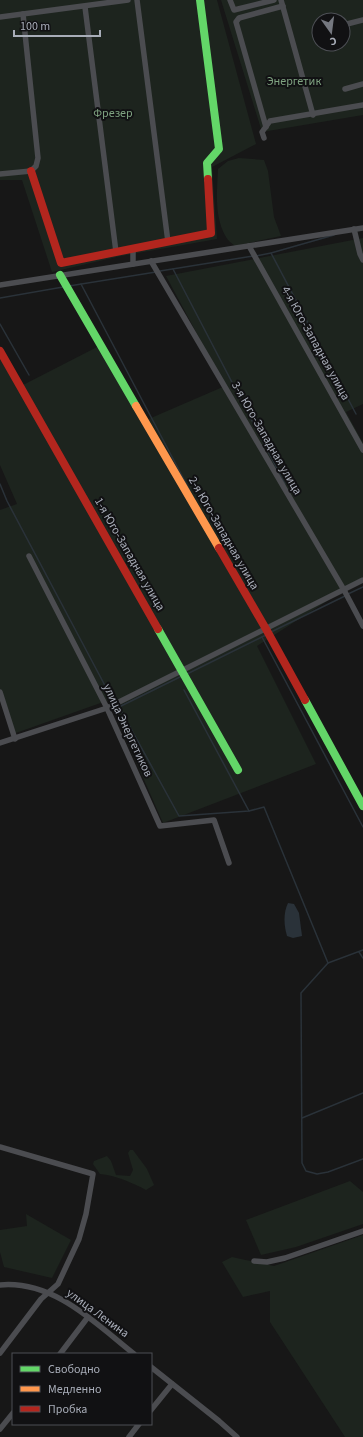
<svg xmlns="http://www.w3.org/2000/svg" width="363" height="1437" viewBox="0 0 363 1437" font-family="'Source Sans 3',sans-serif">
<rect width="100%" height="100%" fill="#171717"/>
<g fill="#1d241e" fill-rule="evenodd">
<polygon points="0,0 217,0 256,144 212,167 217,239 121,256 52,272 22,180 0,180"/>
<path d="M221,0H363V115L262,132ZM319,20H343V44H319Z"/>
<path d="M239,158L264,160L268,171L274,217L281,236L235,246C232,243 228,241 226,237C214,217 217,191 218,169L228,161Z"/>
<polygon points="363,238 363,404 346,412 363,443 363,578 257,646 316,764 163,823 109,700 13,734 0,692 0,510 17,504 0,465 0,347 23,385 101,345 144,421 225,386 166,276"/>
<path d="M130,1150H133L147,1169L154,1185L146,1190C133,1183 115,1175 100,1174L93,1164L94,1161L107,1156L111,1161L116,1175L130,1176L133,1170L128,1153Z"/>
<polygon points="350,1181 363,1192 363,1224 296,1247 261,1255 246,1220"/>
<polygon points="26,1214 71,1240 52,1278 4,1267 0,1252 0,1230 27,1226"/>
<polygon points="363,1235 363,1437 345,1437 270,1322 270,1291 243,1297 222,1262 232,1257 274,1266"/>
</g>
<path fill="#2a3239" d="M288,903L294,904L299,913L302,936L293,938L287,936C284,926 283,913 288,903Z"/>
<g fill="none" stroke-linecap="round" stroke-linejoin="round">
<g stroke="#2a3239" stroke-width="1.5">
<polyline points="271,253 356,414"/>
<polyline points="256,256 271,253 334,235"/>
<polyline points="173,269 285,484"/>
<polyline points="160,271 253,256"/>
<polyline points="81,284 190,491"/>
<polyline points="69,286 156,272"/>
<polyline points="0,298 63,287"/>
<polyline points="0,324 29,375"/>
<polyline points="0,484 7,501 110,695"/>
<polyline points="348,594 363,587"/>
<polyline points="271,632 345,596"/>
<polyline points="262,637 363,827"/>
<polyline points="187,674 266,635"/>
<polyline points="182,676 119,707 179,816 249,811 264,807 328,963"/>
<polyline points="184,690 249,811"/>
<polyline points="363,950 328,963 301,993 302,1163 306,1171 317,1174 328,1172 363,1159"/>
<polyline points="359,952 363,958"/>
<polyline points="302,1118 363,1093"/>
</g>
<g stroke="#4b4c50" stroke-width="5.5">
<polyline points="137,0 168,242"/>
<polyline points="230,0 234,10 274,0"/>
<polyline points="281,0 313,115"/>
<polyline points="85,7 116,252"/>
<polyline points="0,17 128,0"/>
<polyline points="343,25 363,20"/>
<polyline points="345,89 363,84"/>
<polyline points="266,127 236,22 239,18 283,6"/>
<polyline points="264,138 262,132 270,121 363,105"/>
<polyline points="0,174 31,171 36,166 38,158 23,14"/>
<polyline points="354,229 360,254 363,260"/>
<polyline points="249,246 363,450"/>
<polyline points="133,248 133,264"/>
<polyline points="151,261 344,590 363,626"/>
<polyline points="0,285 363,228"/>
<polyline points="29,556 107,708 160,826 214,820 229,863"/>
<polyline points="0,692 15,739"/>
<polyline points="0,743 107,708 363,580"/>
<polyline points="0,1147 93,1174 86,1214 79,1239 58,1284 41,1299 0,1353"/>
<polyline points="254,1261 267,1262 285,1258 363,1231"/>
<path d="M0,1285C54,1280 96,1324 134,1354"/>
<polyline points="60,1354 88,1317"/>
<polyline points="151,1367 219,1421 237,1437"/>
<polyline points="151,1410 172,1384"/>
<polyline points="0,1429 13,1413"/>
<polyline points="129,1437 139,1424"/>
</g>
<g stroke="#63d668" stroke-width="8">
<polyline points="200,0 219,149 207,163 208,179"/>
<polyline points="60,275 136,406"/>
<polyline points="158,629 238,770"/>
<polyline points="305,700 363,806"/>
</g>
<polyline stroke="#ff974d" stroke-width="8" points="136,406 219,548"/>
<g stroke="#b3261e" stroke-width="8">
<polyline points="31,171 61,263 211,233 208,179"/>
<polyline points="0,351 158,629"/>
<polyline points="219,548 266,629 305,700"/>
</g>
</g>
<g text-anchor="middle" stroke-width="4" stroke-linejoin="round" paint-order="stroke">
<g font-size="12" fill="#7fa381" stroke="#111113">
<text x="294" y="85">Энергетик</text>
<text x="113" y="117">Фрезер</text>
</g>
<g font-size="12" fill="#a8adb8" stroke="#111113">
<text transform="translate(316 343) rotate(61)" y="4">4-я Юго-Западная улица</text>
<text transform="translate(267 438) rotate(60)" y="4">3-я Юго-Западная улица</text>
<text transform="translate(224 533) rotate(60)" y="4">2-я Юго-Западная улица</text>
<text transform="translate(130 554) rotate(60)" y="4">1-я Юго-Западная улица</text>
<text transform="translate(128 730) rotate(65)" y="4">улица Энергетиков</text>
<text transform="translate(98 1313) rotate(36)" y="4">улица Ленина</text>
</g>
</g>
<rect x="12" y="1353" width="140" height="72" fill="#111113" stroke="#4d4f55"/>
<rect x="20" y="1366" width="20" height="6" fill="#63d668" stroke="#4d4f55"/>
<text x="48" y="1373" font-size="12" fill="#a8adb8">Свободно</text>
<rect x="20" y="1386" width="20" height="6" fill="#ff974d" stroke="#4d4f55"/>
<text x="48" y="1393" font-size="12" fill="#a8adb8">Медленно</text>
<rect x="20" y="1406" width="20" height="6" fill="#b3261e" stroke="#4d4f55"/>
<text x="48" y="1413" font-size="12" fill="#a8adb8">Пробка</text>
<g transform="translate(331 32) rotate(166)"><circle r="19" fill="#111113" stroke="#4d4f55"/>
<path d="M0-3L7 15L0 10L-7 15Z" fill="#757880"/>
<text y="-6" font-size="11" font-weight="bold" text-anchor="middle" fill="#a8adb8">С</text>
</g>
<path d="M14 30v6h86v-6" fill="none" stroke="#a8adb8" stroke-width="2"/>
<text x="20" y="30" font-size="12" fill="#a8adb8" stroke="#111113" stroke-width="3" paint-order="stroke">100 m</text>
</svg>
